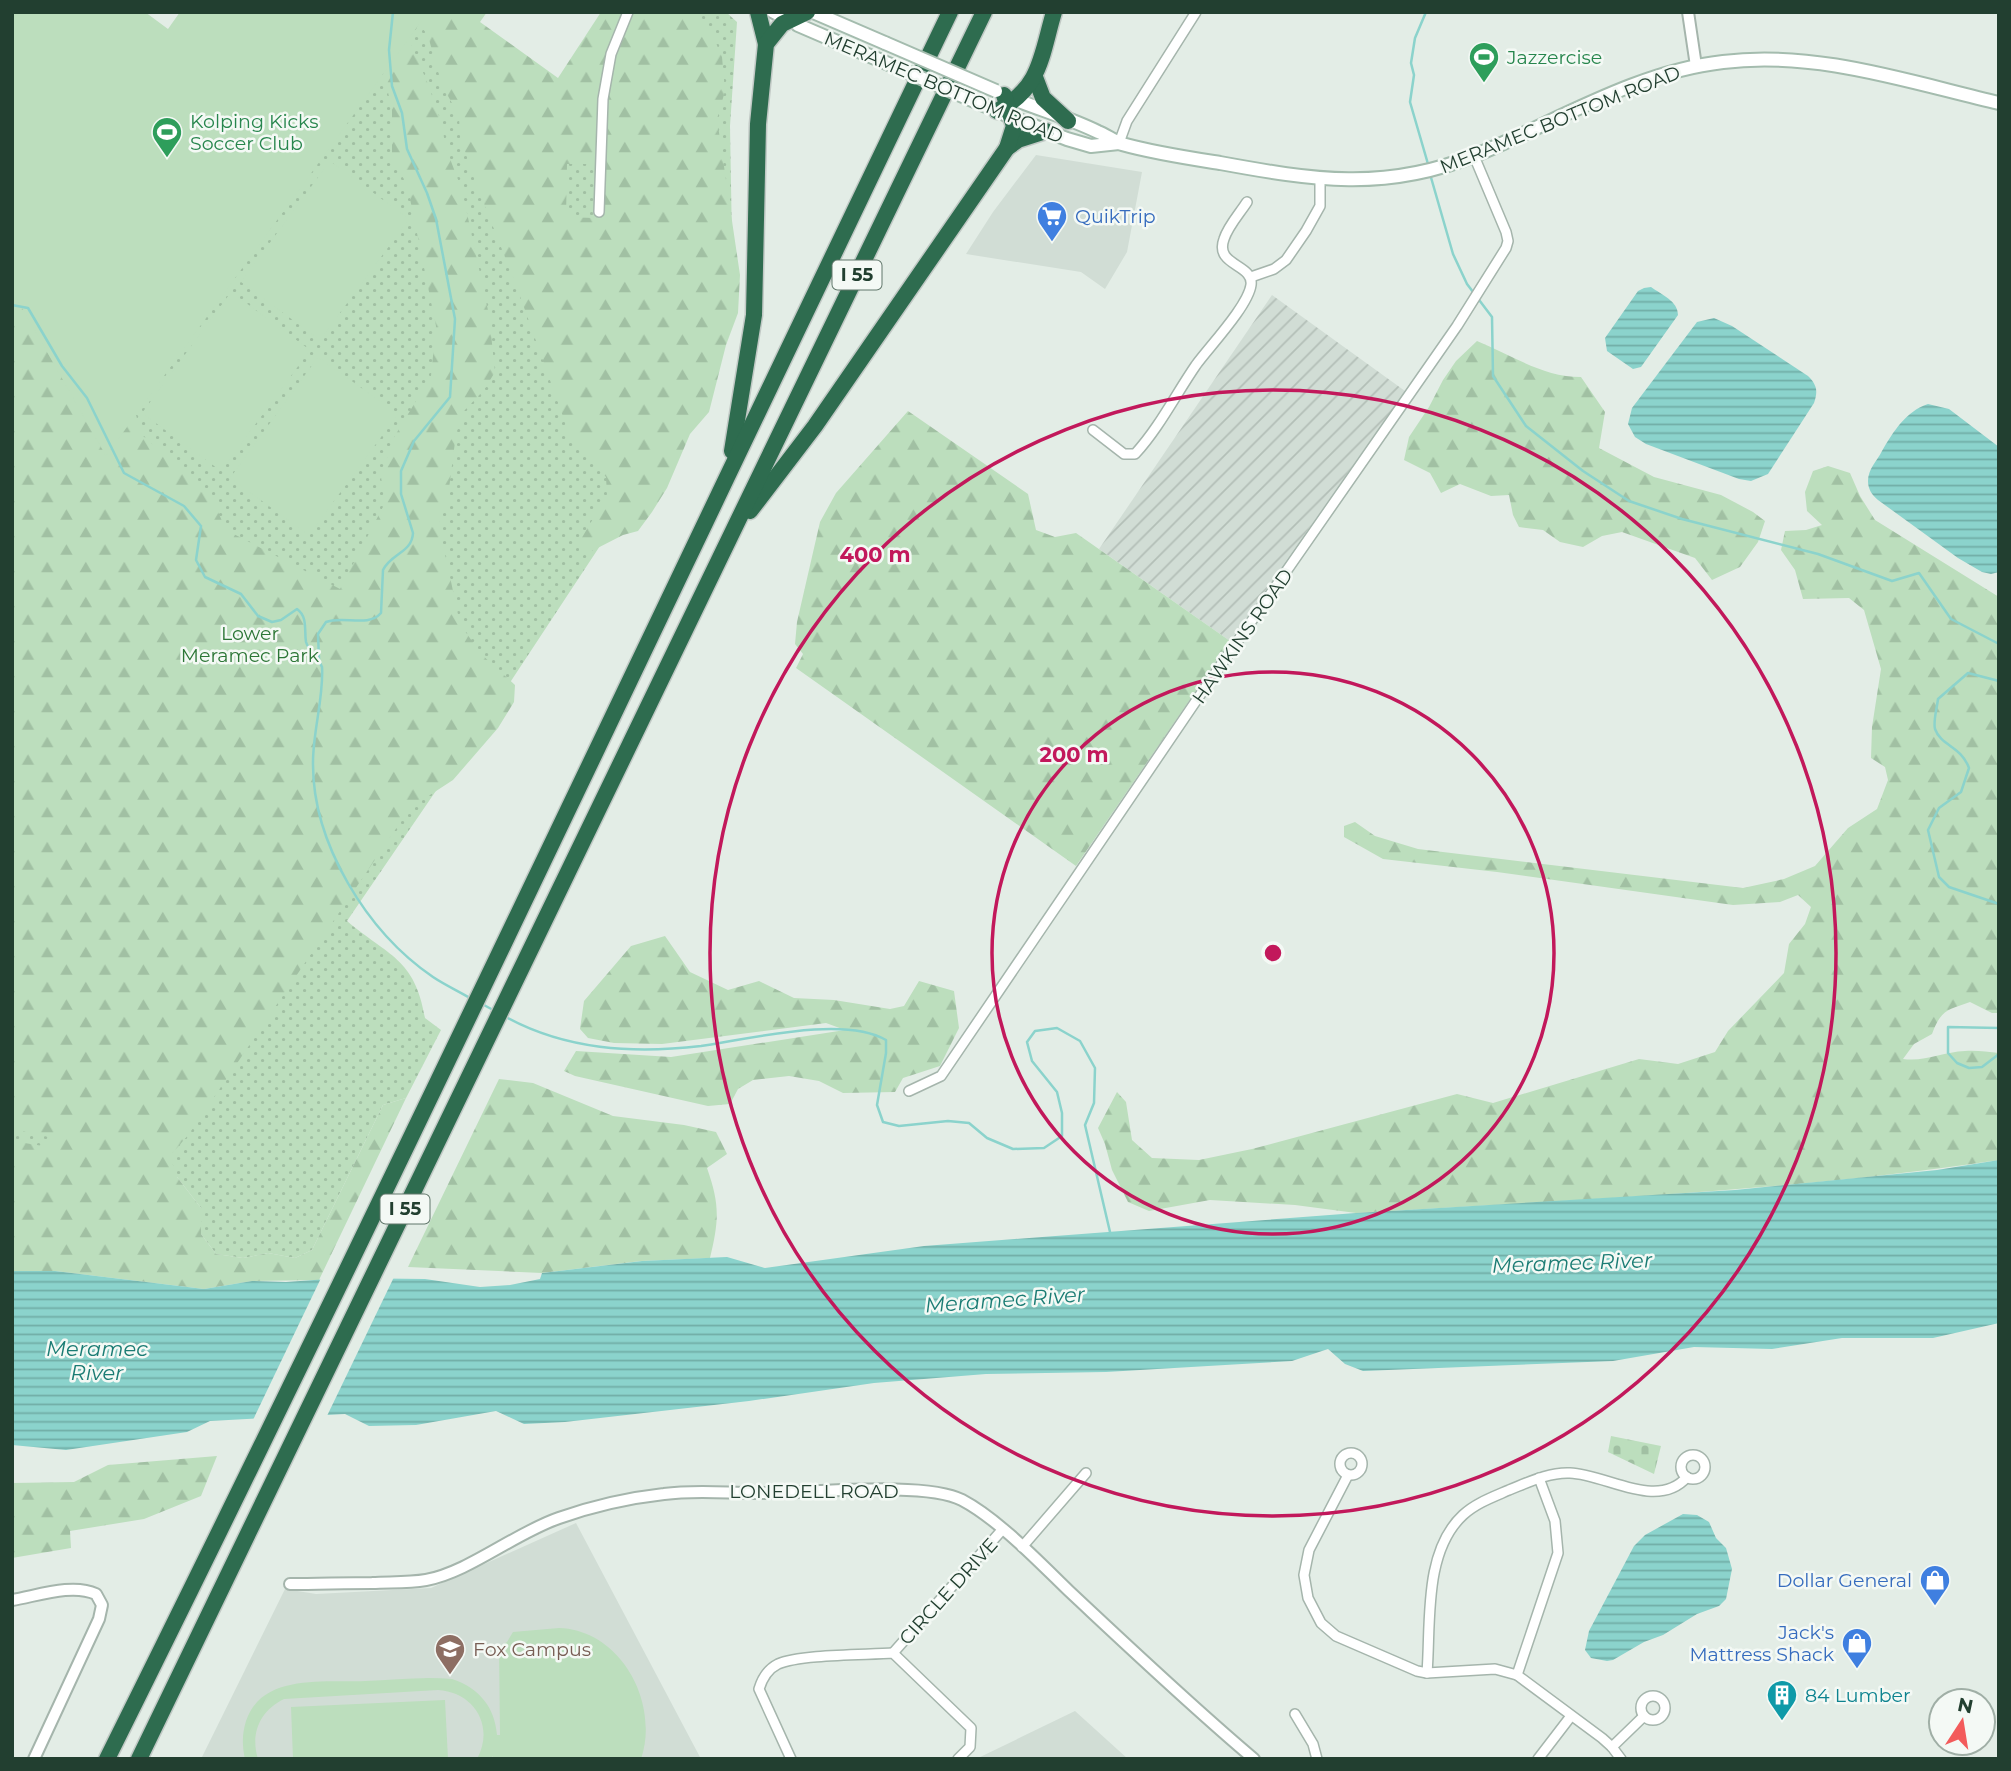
<svg xmlns="http://www.w3.org/2000/svg" width="2011" height="1771" viewBox="0 0 2011 1771" font-family="Montserrat,sans-serif">
<defs>
<pattern id="industrial-furrows" width="10" height="10" patternUnits="userSpaceOnUse" patternTransform="scale(1.75)"><rect width="10" height="10" fill="#d1ddd5"/><path d="M-1 1l2-2M0 10L10 0M9 11l2-2" fill="none" stroke="#b3bfb7"/></pattern>
<pattern id="grass-dots" width="8" height="8" patternUnits="userSpaceOnUse" patternTransform="scale(1.75)"><rect width="8" height="8" fill="#bcdebd"/><path d="M2 2h.1M6 6h.1" fill="none" stroke="#a1c0a3" stroke-width="1.8" stroke-linecap="round"/></pattern>
<pattern id="forest-firs" width="22" height="20" patternUnits="userSpaceOnUse" patternTransform="scale(1.75)"><rect width="22" height="20" fill="#bcdebd"/><path d="M5 1l3.5 6h-7zM16 11l3.5 6h-7z" fill="#a1c0a3"/></pattern>
<pattern id="cemetery-stones" width="16" height="16" patternUnits="userSpaceOnUse" patternTransform="scale(1.75)"><rect width="16" height="16" fill="#bcdebd"/><path d="M2 7V4a2 2 0 0 1 4 0v3zM10 15v-3a2 2 0 0 1 4 0v3z" fill="#a1c0a3"/></pattern>
<pattern id="water-rules" width="6" height="5" patternUnits="userSpaceOnUse" patternTransform="scale(1.75)"><rect width="6" height="5" fill="#8bd3cc"/><path d="M0 2.5h6" fill="none" stroke="#71ada6"/></pattern>
</defs>
<rect width="100%" height="100%" fill="#e3ede6"/>
<g fill="#d1ddd5">
<polygon points="1036,155 1142,172 1127,252 1105,289 1081,272 966,254 993,212"/>
<polygon points="576,1523 701,1759 201,1759 285,1589 316,1594 431,1588"/>
<polygon points="1075,1711 1128,1759 976,1759"/>
</g>
<polygon fill="url(#industrial-furrows)" points="1272,295 1405,391 1230,641 1099,549"/>
<path fill="url(#grass-dots)" d="M428,12L474,21L559,83L606,12H726L737,22L730,126L733,299L650,470L511,681L347,921C388,956 415,958 425,1018L441,1030L406,1098L383,1105L312,1250L295,1258L268,1253L243,1258L216,1254L201,1234V1208L177,1177L55,1271H12V290Z"/>
<g fill="url(#forest-firs)">
<polygon points="371,12 487,12 480,22 558,78 601,12 623,12 611,43 602,76 594,164 567,164 566,217 593,218 604,212 607,100 617,51 634,12 698,12 712,34 722,57 725,91 717,119 740,275 738,313 726,345 709,412 690,434 667,488 652,512 638,531 623,535 578,558 580,541 607,495 606,477 571,439 516,285 475,181 460,136 459,116 442,85 428,36 419,23 410,42 428,84 440,119 447,151 462,190 489,315 495,372 484,390 464,411 456,434 447,504 439,523 440,542 446,558 460,624 481,654 515,685 514,702 498,728 453,780 410,808 189,1134 170,1156 177,1177 201,1208 201,1234 216,1254 243,1258 268,1253 295,1258 312,1250 383,1105 406,1098 319,1280 252,1281 204,1289 55,1271 12,1271 12,1141 43,1146 49,1137 12,1129 12,270 133,405 142,435 210,494 226,530 340,589 385,503 381,477 393,439 431,376 436,326 407,184 392,160 392,111"/>
<path d="M1477,341C1512,355 1542,377 1581,377L1605,412L1599,448L1654,477L1721,495L1753,512L1765,521L1758,542L1740,567L1712,580L1695,558L1622,532L1602,536L1583,547L1560,542L1543,530L1519,527L1513,515L1509,495L1491,496L1460,484L1441,493L1430,473L1404,460L1409,437L1429,407L1443,380L1456,361Z"/>
<polygon points="908,411 1028,494 1036,530 1055,537 1076,533 1230,641 1076,866 796,668 803,654 795,644 797,622 820,522 836,493"/>
<path d="M1828,466L1850,473L1860,496L1875,520L1999,597V1013H1992L1970,1002C1947,1010 1941,1010 1932,1034L1914,1044L1903,1059C1925,1062 1943,1052 1965,1051C1976,1050 1988,1052 1999,1053V1160C1786,1192 1571,1200 1356,1213L1295,1205L1210,1200L1149,1211L1128,1202L1112,1170L1105,1144L1098,1128L1117,1092L1126,1102L1132,1140L1152,1158L1199,1160L1252,1149L1457,1094L1493,1103L1639,1059L1678,1064L1715,1052L1728,1031L1784,973L1789,944L1805,924L1811,907L1798,895L1780,902L1733,905L1497,872L1383,859L1344,837V826L1355,822L1375,836L1418,849L1743,888L1784,879L1815,866L1848,828L1877,809L1888,780L1885,767L1871,758L1872,727L1881,669L1864,610L1849,598L1803,599L1795,570L1781,550L1785,531L1806,530L1822,525L1807,511L1805,492L1813,471Z"/>
<polygon points="665,936 690,972 728,990 759,981 794,998 834,1000 890,1009 904,1006 919,981 954,991 959,1028 940,1066 903,1078 895,1092 843,1093 819,1081 789,1076 753,1080 738,1089 730,1104 708,1106 575,1076 564,1071 576,1051 671,1057 845,1030 826,1023 662,1044 614,1043 588,1038 580,1029 584,1001 631,946"/>
<path d="M499,1079L533,1083L613,1116L684,1125L716,1132L727,1154L707,1168C720,1205 719,1220 710,1258L641,1261L542,1273L408,1267Z"/>
<polygon points="217,1456 201,1496 144,1519 70,1531 71,1548 12,1558 12,1483 74,1482 108,1465"/>
</g>
<polygon fill="url(#cemetery-stones)" points="1611,1436 1661,1446 1654,1474 1608,1452"/>
<g fill="#bcdebd">
<polygon points="12,12 145,12 168,29 180,12 428,12 106,456 12,290"/>
<polygon points="330,161 409,219 320,340 241,282"/>
<polygon points="231,292 310,350 221,471 142,413"/>
<polygon points="318,357 398,414 309,535 230,478"/>
<path d="M559,1628C621,1630 660,1703 641,1759H493V1756L491,1759H477C495,1726 474,1692 438,1690L284,1699C260,1711 250,1733 258,1759H245C242,1746 242,1734 246,1721C262,1673 325,1683 365,1681C394,1680 424,1676 452,1679C479,1688 495,1707 497,1735H500L499,1647L507,1642L513,1632Z"/>
<polygon points="445,1700 448,1759 293,1759 291,1707"/>
</g>
<g fill="url(#water-rules)">
<path d="M1651,287C1662,295 1678,301 1678,315L1641,367L1633,369L1607,351L1605,338L1638,291L1644,288Z"/>
<path d="M1714,318L1732,326L1808,376C1817,385 1818,391 1814,403L1768,474L1751,481L1739,479L1646,444L1635,437L1628,424L1632,408L1697,322Z"/>
<path d="M1928,404L1949,409L1999,447V572L1991,574L1982,572L1958,558L1878,500C1872,495 1868,489 1868,481C1868,469 1877,461 1882,451C1893,432 1906,411 1928,404Z"/>
<polygon points="1999,1160 1999,1323 1933,1338 1842,1338 1772,1349 1694,1347 1613,1361 1363,1371 1345,1364 1328,1349 1292,1361 1106,1372 986,1374 874,1383 749,1401 565,1422 524,1424 496,1411 416,1425 369,1426 345,1414 210,1421 187,1432 66,1450 12,1445 12,1271 55,1271 204,1289 252,1281 286,1282 342,1278 425,1279 480,1287 510,1285 540,1279 542,1273 642,1261 727,1257 765,1268 924,1246 1356,1213 1735,1190 1937,1170"/>
<polygon points="1683,1514 1697,1515 1709,1522 1716,1538 1726,1548 1732,1569 1726,1599 1719,1606 1697,1614 1663,1635 1644,1642 1613,1660 1607,1661 1591,1658 1585,1650 1589,1631 1634,1546 1645,1535"/>
</g>
<polygon fill="#e3ede6" points="342,1275 395,1275 326,1418 252,1422 322,1276"/>
<g fill="none" stroke-linecap="round" stroke-linejoin="round">
<g stroke="#8bd3cc" stroke-width="2.5">
<polyline points="1426,12 1415,38 1411,63 1414,75 1410,102 1428,164"/>
<polyline points="1430,174 1453,254 1467,284 1492,317 1493,376 1526,426 1583,471 1629,501 1682,519 1818,554 1892,581 1919,573 1951,619 1999,644"/>
<path d="M12,305L28,308L62,366L87,398L124,473L184,506L201,526L196,560L205,577L241,594L258,616L272,622L281,620L297,609C308,617 304,630 306,642C309,652 318,657 322,667C324,696 313,731 313,762C312,843 367,932 433,977C445,985 458,991 470,998"/>
<path d="M319,659L318,634L326,622C343,615 368,628 381,613L383,570C391,553 412,553 413,533L401,494V471L414,441L450,397L455,319L436,219L427,193L407,149L402,113L392,86L389,50L393,12"/>
<path d="M1999,681L1968,673L1938,699C1937,708 1933,721 1935,729C1941,746 1961,746 1969,768L1961,792L1939,808L1928,830L1939,877L1949,887L1999,904"/>
<polyline points="482,1004 495,1011"/>
<path d="M504,1016C565,1050 633,1054 701,1046C749,1039 844,1015 886,1040V1053L877,1105L883,1122L899,1126L948,1121L969,1123L987,1138L1013,1149L1044,1148L1062,1136V1113L1057,1092L1032,1061L1027,1042L1035,1031L1057,1028L1080,1041L1095,1068L1094,1103L1085,1125L1110,1232"/>
<polyline points="1999,1028 1948,1027 1948,1053 1957,1063 1969,1068 1982,1067 1999,1054"/>
</g>
<g stroke="#a5b5ac" stroke-width="12">
<g id="minor">
<polyline points="1119,143 1127,121 1196,12"/>
<polyline points="599,212 603,99 611,54 628,12"/>
<polyline points="1251,277 1274,269 1286,260 1306,231 1320,206 1320,179"/>
<path d="M1093,430L1124,454H1135C1159,428 1176,394 1196,365C1210,346 1248,306 1251,285C1254,264 1214,266 1224,239C1228,226 1240,213 1247,202"/>
<polyline points="909,1091 941,1076 1198,698 1457,326 1506,248 1508,241 1506,232 1474,156"/>
<circle cx="1351" cy="1464" r="11"/>
<circle cx="1693" cy="1467" r="12"/>
<polyline points="1348,1475 1309,1550 1304,1575 1308,1598 1321,1623 1336,1636 1417,1671 1427,1673 1495,1669 1517,1675 1602,1738 1612,1747 1621,1759"/>
<polyline points="1022,1547 1086,1473"/>
<polyline points="893,1653 1002,1530"/>
<path d="M1427,1673C1431,1624 1423,1552 1463,1515C1476,1503 1493,1497 1509,1490C1529,1482 1549,1472 1570,1473C1606,1474 1657,1511 1687,1477"/>
<polyline points="1517,1675 1558,1553 1555,1521 1539,1478"/>
<circle cx="1653" cy="1708" r="12"/>
<polyline points="1295,1714 1313,1744 1317,1759"/>
<polyline points="1612,1747 1644,1716"/>
<path d="M791,1759L759,1689C762,1679 768,1669 778,1664C800,1654 867,1655 893,1653L971,1728L970,1747L958,1759"/>
<polyline points="1538,1759 1571,1716"/>
</g>
</g>
<g stroke="#a5b5ac" stroke-width="14">
<g id="tertiary">
<polyline points="772,12 791,22"/>
<polyline points="1688,12 1696,66"/>
<path d="M290,1584C317,1584 345,1583 372,1583C390,1582 408,1583 426,1580C469,1572 515,1533 559,1518C593,1506 628,1498 664,1494C699,1489 733,1494 767,1493C812,1493 926,1481 962,1500C998,1519 1039,1562 1069,1591C1130,1648 1190,1705 1254,1759"/>
<path d="M12,1600C37,1596 72,1583 96,1594L102,1605L99,1619L34,1759"/>
</g>
</g>
<g stroke="#a4bcae" stroke-width="16">
<g id="secondary">
<polyline points="813,12 885,43"/>
<polyline points="798,25 877,59"/>
<path d="M1009,97C1038,109 1070,118 1098,132C1106,135 1113,141 1122,144C1154,153 1188,158 1220,163C1313,180 1385,192 1476,155C1556,122 1635,72 1723,62C1815,50 1909,82 1999,103"/>
<polyline points="1006,115 1067,139 1091,146 1119,143"/>
</g>
</g>
<g stroke="#c1c9c5" stroke-width="19">
<g id="motorway">
<polyline points="758,12 766,44"/>
<polyline points="1035,77 1043,98 1068,121"/>
<path d="M997,111C1041,88 1041,56 1054,12"/>
<polyline points="1007,148 1018,140 1046,131"/>
<polyline points="732,451 754,315 758,124 766,44 782,24 807,12"/>
<polyline points="750,511 815,426 1007,148 1014,126 1004,95"/>
<path d="M107,1759C395,1180 669,595 950,12"/>
<polyline points="139,1759 984,12"/>
</g>
</g>
<use href="#minor" stroke="#fff" stroke-width="9"/>
<use href="#tertiary" stroke="#fff" stroke-width="10"/>
<use href="#secondary" stroke="#fff" stroke-width="12"/>
<use href="#motorway" stroke="#2e6c4f" stroke-width="16"/>
<g stroke="#a4bcae" stroke-width="16" stroke-linecap="butt">
<g id="secondary-bridge">
<polyline points="885,43 996,91"/>
<polyline points="877,59 988,107"/>
</g>
</g>
<use href="#secondary-bridge" stroke="#fff" stroke-width="12"/>
</g>
<g fill="none" stroke="#c2185b" stroke-width="3.5">
<circle cx="1273" cy="953" r="281"/>
<circle cx="1273" cy="953" r="563"/>
</g>
<defs>
<g id="stadium-pin" transform="scale(1.575)"><path d="M0 17L-7.5 6A9.5 9.5 0 1 1 7.5 6Z" fill="#2e9e5b" stroke="#f4f9f5"/><path d="M0-5a6.5 5 0 1 0 0 10a6.5 5 0 1 0 0-10ZM-3.5-1.8h7v3.6h-7Z" fill="#fff"/></g>
<g id="supermarket-pin" transform="scale(1.575)"><path d="M0 17L-7.5 6A9.5 9.5 0 1 1 7.5 6Z" fill="#3f7fe0" stroke="#f4f9f5"/><path d="M-6-5.5h2.5l.6 2H6L4.5 2H-2.5L-4.4-4H-6ZM-1.5 3.2a1.3 1.3 0 1 0 .1 0ZM3 3.2a1.3 1.3 0 1 0 .1 0Z" fill="#fff"/></g>
<g id="shop-pin" transform="scale(1.575)"><path d="M0 17L-7.5 6A9.5 9.5 0 1 1 7.5 6Z" fill="#3f7fe0" stroke="#f4f9f5"/><path d="M-5-2.5h2.3a2.7 3.5 0 0 1 5.4 0H5L5.5 6h-11ZM-1.5-2.5h3a1.5 2.3 0 0 0-3 0Z" fill="#fff"/></g>
<g id="school-pin" transform="scale(1.575)"><path d="M0 17L-7.5 6A9.5 9.5 0 1 1 7.5 6Z" fill="#8d6e63" stroke="#f4f9f5"/><path d="M0-5L7-2L0 1L-7-2ZM-4 1L0 2.5L4 1V4Q0 6-4 4Z" fill="#fff"/></g>
<g id="building-pin" transform="scale(1.575)"><path d="M0 17L-7.5 6A9.5 9.5 0 1 1 7.5 6Z" fill="#0f9aa8" stroke="#f4f9f5"/><path d="M-4-6H4V6H1V3H-1V6H-4ZM-2.5-4.3h1.7v1.8h-1.7ZM.8-4.3h1.7v1.8H.8ZM-2.5-1h1.7V.8h-1.7ZM.8-1h1.7V.8H.8Z" fill="#fff"/></g>
</defs>
<g fill-rule="evenodd">
<use href="#stadium-pin" x="1484" y="57"/>
<use href="#stadium-pin" x="167" y="132"/>
<use href="#supermarket-pin" x="1052" y="216"/>
<use href="#shop-pin" x="1935" y="1580"/>
<use href="#shop-pin" x="1857" y="1643"/>
<use href="#school-pin" x="450" y="1649"/>
<use href="#building-pin" x="1782" y="1695"/>
</g>
<g text-anchor="middle" stroke-width="5" stroke-linejoin="round" paint-order="stroke">
<g fill="#f4f9f5" stroke="#61776b" stroke-width="2">
<rect x="832.5" y="260.5" width="49" height="29" rx="5"/>
<rect x="380.5" y="1194.5" width="49" height="29" rx="5"/>
</g>
<g font-size="18" font-weight="bold" fill="#223f30">
<text x="857" y="281">I 55</text>
<text x="405" y="1215">I 55</text>
</g>
<g font-size="19" fill="#27864d" stroke="#f4f9f5" text-anchor="start">
<text x="1507" y="64">Jazzercise</text>
<text x="190" y="128">Kolping Kicks<tspan x="190" dy="22">Soccer Club</tspan></text>
</g>
<g font-size="19" fill="#223f30" stroke="#f4f9f5">
<text transform="translate(944 87) rotate(23)" y="7">MERAMEC BOTTOM ROAD</text>
<text transform="translate(1560 119) rotate(-22)" y="7">MERAMEC BOTTOM ROAD</text>
<text transform="translate(1242 636) rotate(-55)" y="7">HAWKINS ROAD</text>
<text x="814" y="1498">LONEDELL ROAD</text>
<text transform="translate(948 1591) rotate(-48)" y="7">CIRCLE DRIVE</text>
</g>
<g font-size="19" fill="#366cbe" stroke="#f4f9f5" text-anchor="end">
<text x="1075" y="223" text-anchor="start">QuikTrip</text>
<text x="1912" y="1587">Dollar General</text>
<text x="1834" y="1639">Jack's<tspan x="1834" dy="22">Mattress Shack</tspan></text>
</g>
<g font-size="19" fill="#2c7636" stroke="#f4f9f5">
<text x="250" y="640">Lower<tspan x="250" dy="22">Meramec Park</tspan></text>
</g>
<g font-size="19" fill="#785e54" stroke="#f4f9f5" text-anchor="start">
<text x="473" y="1656">Fox Campus</text>
</g>
<g font-size="19" fill="#0d838f" stroke="#f4f9f5" text-anchor="start">
<text x="1805" y="1702">84 Lumber</text>
</g>
<g font-size="21" font-style="italic" fill="#1b7c74" stroke="#f4f9f5">
<text transform="translate(1572 1263) rotate(-2)" y="7">Meramec River</text>
<text transform="translate(1005 1300) rotate(-4)" y="7">Meramec River</text>
<text x="97" y="1356">Meramec<tspan x="97" dy="24">River</tspan></text>
</g>
</g>
<circle cx="1273" cy="953" r="10" fill="#c2185b" stroke="#f4f9f5" stroke-width="3.5"/>
<g font-size="21" text-anchor="middle" font-weight="bold" fill="#c2185b" stroke="#f4f9f5" stroke-width="5" stroke-linejoin="round" paint-order="stroke">
<text x="875" y="562">400 m</text>
<text x="1074" y="762">200 m</text>
</g>
<rect width="2011" height="1771" fill="none" stroke="#223f30" stroke-width="28"/>
<g transform="translate(1962 1722) rotate(12)"><circle r="33" fill="#f4f9f5" stroke="#a0afa6" stroke-width="2"/>
<path d="M0-5L12 26L0 18L-12 26Z" fill="#f35b5b"/>
<text y="-10" font-size="19" font-weight="bold" text-anchor="middle" fill="#223f30">N</text>
</g>
</svg>
